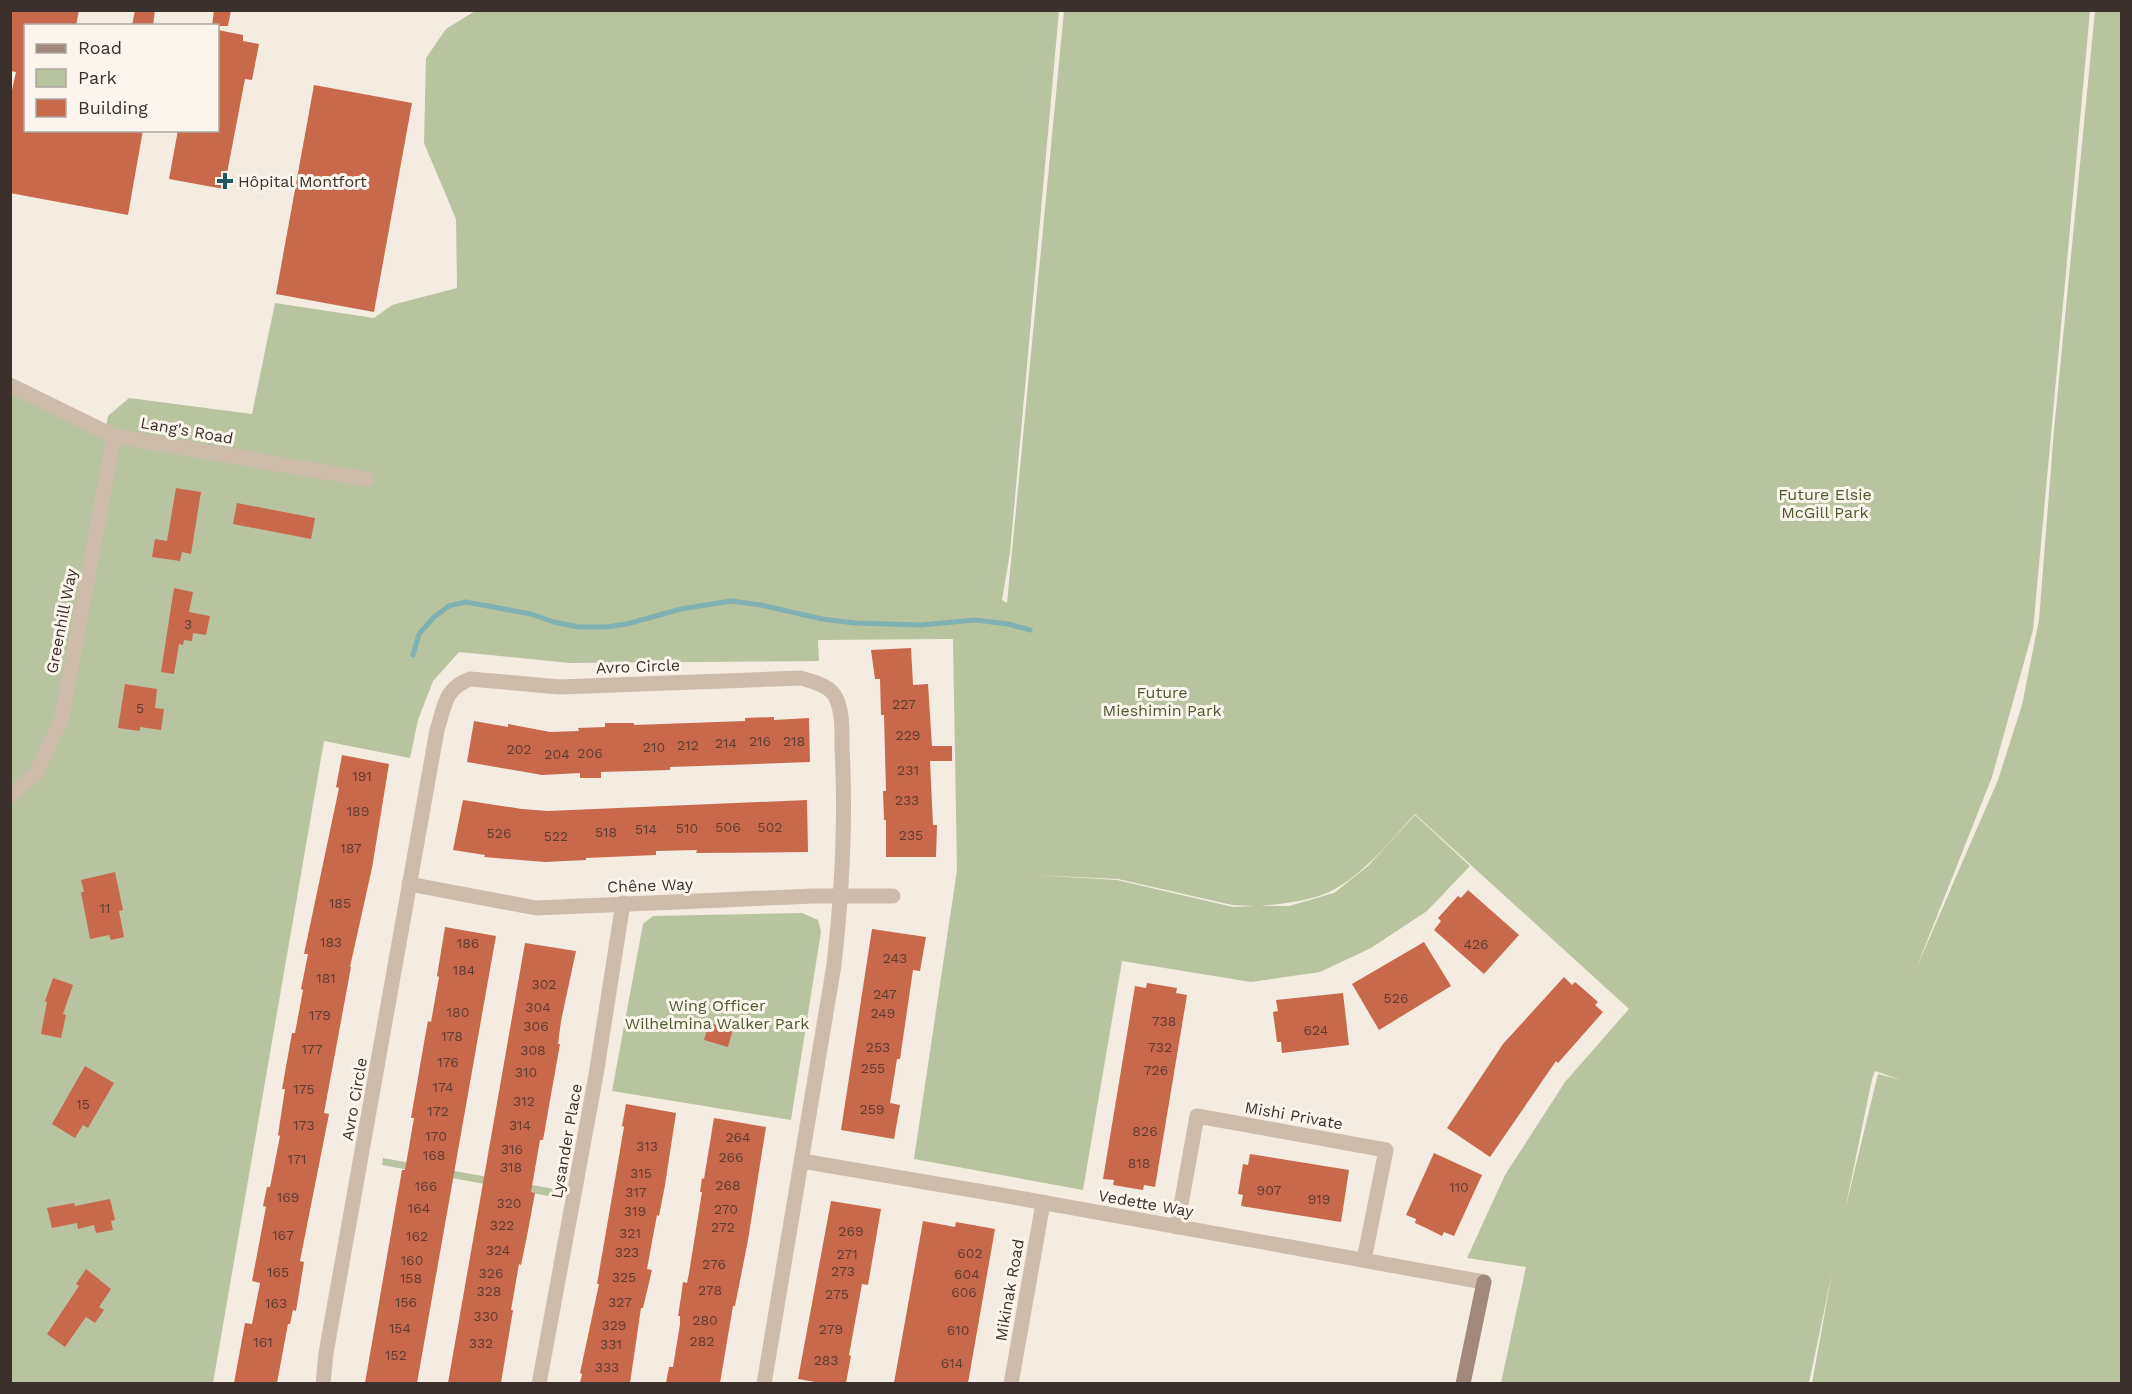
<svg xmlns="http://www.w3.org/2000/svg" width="2132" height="1394" viewBox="0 0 2132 1394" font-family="'Work Sans',sans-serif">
<rect width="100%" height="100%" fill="#f4ebe1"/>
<g fill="#b8c4a0" fill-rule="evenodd">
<path d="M475,11H1059L1010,553L1002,600L1007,603L1064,11H2090L2033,630L1992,777L1916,969L1998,780L2022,705L2039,620L2054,430L2095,11H2121V1383H1812L1832,1273L1809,1383H1501L1526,1267L1467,1258L1505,1175L1565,1082L1629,1009L1415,814C1390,841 1365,873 1333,890C1313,901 1281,904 1260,906H1289L1334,893L1368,866L1415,815L1470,866L1427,911L1371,948L1320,972L1251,982L1122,961L1083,1190L914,1159L957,870L953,639L818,640L819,661L570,663L459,652L433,681L418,720L410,758L324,741L213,1383H11L10,393L104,438L108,416L129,398L252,414L275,303L374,318L392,305L457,288L456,219L424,143L426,58L446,29ZM1032,875L1118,879L1232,905L1256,906L1233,907L1117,880ZM1875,1071L1901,1080L1878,1074L1845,1210L1872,1079Z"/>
<polygon points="802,913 818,920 821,932 791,1120 612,1091 643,924 653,916"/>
<polygon points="383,1158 560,1190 559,1198 382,1165"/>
</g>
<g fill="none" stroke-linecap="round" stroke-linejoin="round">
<polyline stroke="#7fb0b2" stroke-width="5" points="413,655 419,634 434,617 449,606 466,602 531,614 554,622 578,627 606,627 627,624 681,609 731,601 761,605 822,619 855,623 921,625 975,620 1008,624 1030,630"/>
</g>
<g fill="#c8694b">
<polygon points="10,10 79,10 76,26 26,26 26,130 143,130 128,215 10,193 10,99 16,72 10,71"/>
<polygon points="135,10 155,10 153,26 132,26"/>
<polygon points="214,10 231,10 228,26 212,26"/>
<polygon points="218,30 243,35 243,41 259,44 252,80 245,79 224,189 169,179 178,130 218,130"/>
<polygon points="314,85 412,103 374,312 276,294"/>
<polygon points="176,488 201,492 191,554 182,552 180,561 152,557 155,539 167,541"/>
<polygon points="237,503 315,518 311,539 233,524"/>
<polygon points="174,588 193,592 189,612 210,616 206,635 193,633 192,641 184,640 183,645 179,644 174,674 161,672"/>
<polygon points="911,648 913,685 928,684 932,746 952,746 952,761 930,761 933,825 937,825 936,857 886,857 886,820 884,820 883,791 886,791 884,715 881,715 880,679 875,679 871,650"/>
<polygon points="125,684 157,689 155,708 164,709 161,730 140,727 140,731 118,728"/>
<polygon points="774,717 774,720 809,718 810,762 670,767 670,770 601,772 601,778 580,778 580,773 542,775 467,762 474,721 508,727 508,724 550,732 579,731 578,728 605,727 605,723 634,723 634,725 745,721 745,718"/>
<polygon points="342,755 389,764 372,868 350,967 351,967 324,1113 329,1114 300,1261 304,1262 296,1311 293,1310 290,1324 288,1324 277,1383 234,1383 245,1323 252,1324 260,1283 252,1281 266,1207 263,1206 267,1187 270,1187 280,1136 278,1135 285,1089 282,1089 292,1033 295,1033 303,990 301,989 308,954 304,954 339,788 336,787"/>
<polygon points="463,800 522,809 548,811 807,800 808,852 696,853 697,850 656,851 656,855 586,858 586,860 545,862 484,857 485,855 453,850"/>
<polygon points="115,872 123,910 119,911 124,937 111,940 109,935 90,939 81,892 84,892 81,880"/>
<polygon points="1468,890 1519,935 1484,974 1434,930 1441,921 1438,918 1458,896 1461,898"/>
<polygon points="445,927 496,936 492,958 417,1383 365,1383 402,1170 405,1170 410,1141 414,1118 411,1118 425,1037 428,1021 431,1022 439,977 437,976"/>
<polygon points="872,929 926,937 920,971 913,970 900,1059 897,1059 890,1103 900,1105 894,1139 841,1130"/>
<polygon points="1424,942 1451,986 1379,1030 1352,984"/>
<polygon points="525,943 576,951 561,1021 558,1044 560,1044 543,1140 540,1140 531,1192 535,1193 526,1241 521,1265 519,1264 511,1310 513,1310 501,1383 448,1383"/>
<polygon points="1564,977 1572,985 1575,982 1581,987 1598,1002 1595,1005 1603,1012 1558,1063 1556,1061 1490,1157 1447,1128 1503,1044"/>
<polygon points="53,978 73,985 63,1014 66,1015 61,1038 41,1034 47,1002 45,1001"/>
<polygon points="1147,983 1177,988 1176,993 1187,995 1155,1187 1144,1185 1143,1190 1113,1185 1114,1180 1103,1179 1135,986 1146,988"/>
<polygon points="1343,993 1349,1045 1282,1053 1281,1042 1277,1042 1273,1012 1278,1011 1276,1000"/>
<polygon points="709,1023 733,1029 728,1047 704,1040"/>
<polygon points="85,1066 114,1083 88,1128 83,1125 75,1138 52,1124"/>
<polygon points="626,1104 676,1113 665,1185 659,1216 657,1215 647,1269 652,1270 643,1308 641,1308 630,1383 580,1383 582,1374 580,1373 599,1284 597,1284 624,1127 622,1126"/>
<polygon points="714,1118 766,1127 748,1240 735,1306 733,1306 720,1383 666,1383 669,1367 673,1367 680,1324 680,1316 678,1316 681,1297 683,1282 687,1283 689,1273 702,1192 700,1192 702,1178 704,1179"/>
<polygon points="1434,1153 1482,1175 1454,1236 1444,1232 1442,1236 1426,1228 1415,1223 1416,1219 1406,1215"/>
<polygon points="1250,1154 1349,1170 1341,1222 1241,1206 1243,1195 1238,1194 1243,1164 1248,1165"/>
<polygon points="110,1199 115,1220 111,1221 113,1230 96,1233 94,1225 78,1229 77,1223 52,1228 47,1208 74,1203 75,1206"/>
<polygon points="831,1201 881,1209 868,1285 862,1284 849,1355 851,1356 846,1383 821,1383 798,1379"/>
<polygon points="923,1221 955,1227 956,1222 995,1229 968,1383 894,1383"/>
<polygon points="86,1269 111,1289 99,1307 104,1310 95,1323 86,1317 65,1347 47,1334 79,1286 76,1284"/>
</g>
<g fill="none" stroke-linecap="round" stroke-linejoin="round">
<g stroke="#cdbbac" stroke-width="15">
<polyline points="10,385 114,436 367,479"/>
<polyline points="10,796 37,772 62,717 114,436"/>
<polyline points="409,884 536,908 813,896 893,896"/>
<polyline points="802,1161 1024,1199 1484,1282"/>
<polyline points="1177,1227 1197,1116 1386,1150 1364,1260"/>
<path d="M323,1384L326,1353L437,730C445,706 444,689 470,679L560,687L801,678C813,682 830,685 836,698C843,713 842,732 842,748C846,820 842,893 834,965L764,1384"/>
<polyline points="539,1384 596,1075 623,903"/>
<polyline points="1011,1384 1043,1203"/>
</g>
<polyline stroke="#a18a7d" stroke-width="15" points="1463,1384 1484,1282"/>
</g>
<path fill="#1f5a5e" stroke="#fbf5ee" stroke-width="2" d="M222 172h6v6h6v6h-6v6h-6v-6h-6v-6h6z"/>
<g text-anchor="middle" stroke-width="6" stroke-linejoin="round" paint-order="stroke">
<g font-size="14" fill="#5e3e33">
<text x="188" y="629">3</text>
<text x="904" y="709">227</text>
<text x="140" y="713">5</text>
<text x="908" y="740">229</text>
<text x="760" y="746">216</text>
<text x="794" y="746">218</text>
<text x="726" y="748">214</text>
<text x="688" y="750">212</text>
<text x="654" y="752">210</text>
<text x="519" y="754">202</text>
<text x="590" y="758">206</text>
<text x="557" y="759">204</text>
<text x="908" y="775">231</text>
<text x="362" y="781">191</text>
<text x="907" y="805">233</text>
<text x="358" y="816">189</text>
<text x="728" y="832">506</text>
<text x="770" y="832">502</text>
<text x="687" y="833">510</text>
<text x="646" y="834">514</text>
<text x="606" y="837">518</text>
<text x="499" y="838">526</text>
<text x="911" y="840">235</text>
<text x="556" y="841">522</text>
<text x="351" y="853">187</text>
<text x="340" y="908">185</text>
<text x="105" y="913">11</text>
<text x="331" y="947">183</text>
<text x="468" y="948">186</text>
<text x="1476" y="949">426</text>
<text x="895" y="963">243</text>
<text x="464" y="975">184</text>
<text x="326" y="983">181</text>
<text x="544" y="989">302</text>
<text x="885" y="999">247</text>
<text x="1396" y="1003">526</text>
<text x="538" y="1012">304</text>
<text x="458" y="1017">180</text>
<text x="883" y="1018">249</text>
<text x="320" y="1020">179</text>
<text x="1164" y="1026">738</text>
<text x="536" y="1031">306</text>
<text x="1316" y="1035">624</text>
<text x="452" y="1041">178</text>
<text x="878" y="1052">253</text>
<text x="1160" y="1052">732</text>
<text x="312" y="1054">177</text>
<text x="533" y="1055">308</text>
<text x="448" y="1067">176</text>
<text x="873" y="1073">255</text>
<text x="1156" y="1075">726</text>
<text x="526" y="1077">310</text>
<text x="443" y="1092">174</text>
<text x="304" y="1094">175</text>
<text x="524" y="1106">312</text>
<text x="83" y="1109">15</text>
<text x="872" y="1114">259</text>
<text x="438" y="1116">172</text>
<text x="304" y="1130">173</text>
<text x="520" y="1130">314</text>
<text x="1145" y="1136">826</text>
<text x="436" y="1141">170</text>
<text x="738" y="1142">264</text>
<text x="647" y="1151">313</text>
<text x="512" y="1154">316</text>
<text x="434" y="1160">168</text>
<text x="731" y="1162">266</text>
<text x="297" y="1164">171</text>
<text x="1139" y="1168">818</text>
<text x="511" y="1172">318</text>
<text x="641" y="1178">315</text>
<text x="728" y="1190">268</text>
<text x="426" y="1191">166</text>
<text x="1459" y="1192">110</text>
<text x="1269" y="1195">907</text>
<text x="636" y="1197">317</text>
<text x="288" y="1202">169</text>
<text x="1319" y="1204">919</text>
<text x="509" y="1208">320</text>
<text x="419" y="1213">164</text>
<text x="726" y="1214">270</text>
<text x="635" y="1216">319</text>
<text x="502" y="1230">322</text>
<text x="723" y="1232">272</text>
<text x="851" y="1236">269</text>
<text x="630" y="1238">321</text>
<text x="283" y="1240">167</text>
<text x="417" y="1241">162</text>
<text x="498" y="1255">324</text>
<text x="627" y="1257">323</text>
<text x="970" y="1258">602</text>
<text x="847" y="1259">271</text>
<text x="412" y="1265">160</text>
<text x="714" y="1269">276</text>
<text x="843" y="1276">273</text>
<text x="278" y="1277">165</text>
<text x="491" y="1278">326</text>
<text x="967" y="1279">604</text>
<text x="624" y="1282">325</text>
<text x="411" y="1283">158</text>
<text x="710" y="1295">278</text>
<text x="489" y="1296">328</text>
<text x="964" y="1297">606</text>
<text x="837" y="1299">275</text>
<text x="406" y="1307">156</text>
<text x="620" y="1307">327</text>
<text x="276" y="1308">163</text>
<text x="486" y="1321">330</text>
<text x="705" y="1325">280</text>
<text x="614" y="1330">329</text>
<text x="400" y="1333">154</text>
<text x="831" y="1334">279</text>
<text x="958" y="1335">610</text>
<text x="702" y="1346">282</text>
<text x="263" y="1347">161</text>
<text x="481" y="1348">332</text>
<text x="611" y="1349">331</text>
<text x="396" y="1360">152</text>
<text x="826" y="1365">283</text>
<text x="952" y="1368">614</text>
<text x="607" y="1372">333</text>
</g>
<g font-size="16" fill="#3b302b" stroke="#fbf5ee" text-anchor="start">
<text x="238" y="187">Hôpital Montfort</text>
</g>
<g font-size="16" fill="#3b302b" stroke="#fbf5ee">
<text transform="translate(187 430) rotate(10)" y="6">Lang's Road</text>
<text transform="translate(61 621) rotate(-79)" y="6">Greenhill Way</text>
<text transform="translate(638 666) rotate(-2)" y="6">Avro Circle</text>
<text transform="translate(650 885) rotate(-2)" y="6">Chêne Way</text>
<text transform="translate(354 1099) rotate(-80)" y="6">Avro Circle</text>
<text transform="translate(1294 1115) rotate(10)" y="6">Mishi Private</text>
<text transform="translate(566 1141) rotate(-80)" y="6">Lysander Place</text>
<text transform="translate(1146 1203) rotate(10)" y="6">Vedette Way</text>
<text transform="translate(1009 1290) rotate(-80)" y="6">Mikinak Road</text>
</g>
<g font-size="16" fill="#4a5a2e" stroke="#fbf5ee">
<text x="1825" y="500">Future Elsie<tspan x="1825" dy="18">McGill Park</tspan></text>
<text x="1162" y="698">Future<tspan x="1162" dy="18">Mieshimin Park</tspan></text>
<text x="717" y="1011">Wing Officer<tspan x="717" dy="18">Wilhelmina Walker Park</tspan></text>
</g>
</g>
<rect width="2132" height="1394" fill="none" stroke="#3b302b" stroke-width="24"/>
<rect x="24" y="24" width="195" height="108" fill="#fbf5ee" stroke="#aea6a0" stroke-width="1.5"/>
<rect x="36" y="44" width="30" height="9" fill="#a18a7d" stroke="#aea6a0" stroke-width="1.5"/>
<text x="78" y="54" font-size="18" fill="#3b302b">Road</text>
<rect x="36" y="69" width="30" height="18" fill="#b8c4a0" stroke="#aea6a0" stroke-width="1.5"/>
<text x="78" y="84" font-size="18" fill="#3b302b">Park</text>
<rect x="36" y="99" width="30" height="18" fill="#c8694b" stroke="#aea6a0" stroke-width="1.5"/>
<text x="78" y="114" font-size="18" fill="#3b302b">Building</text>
</svg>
